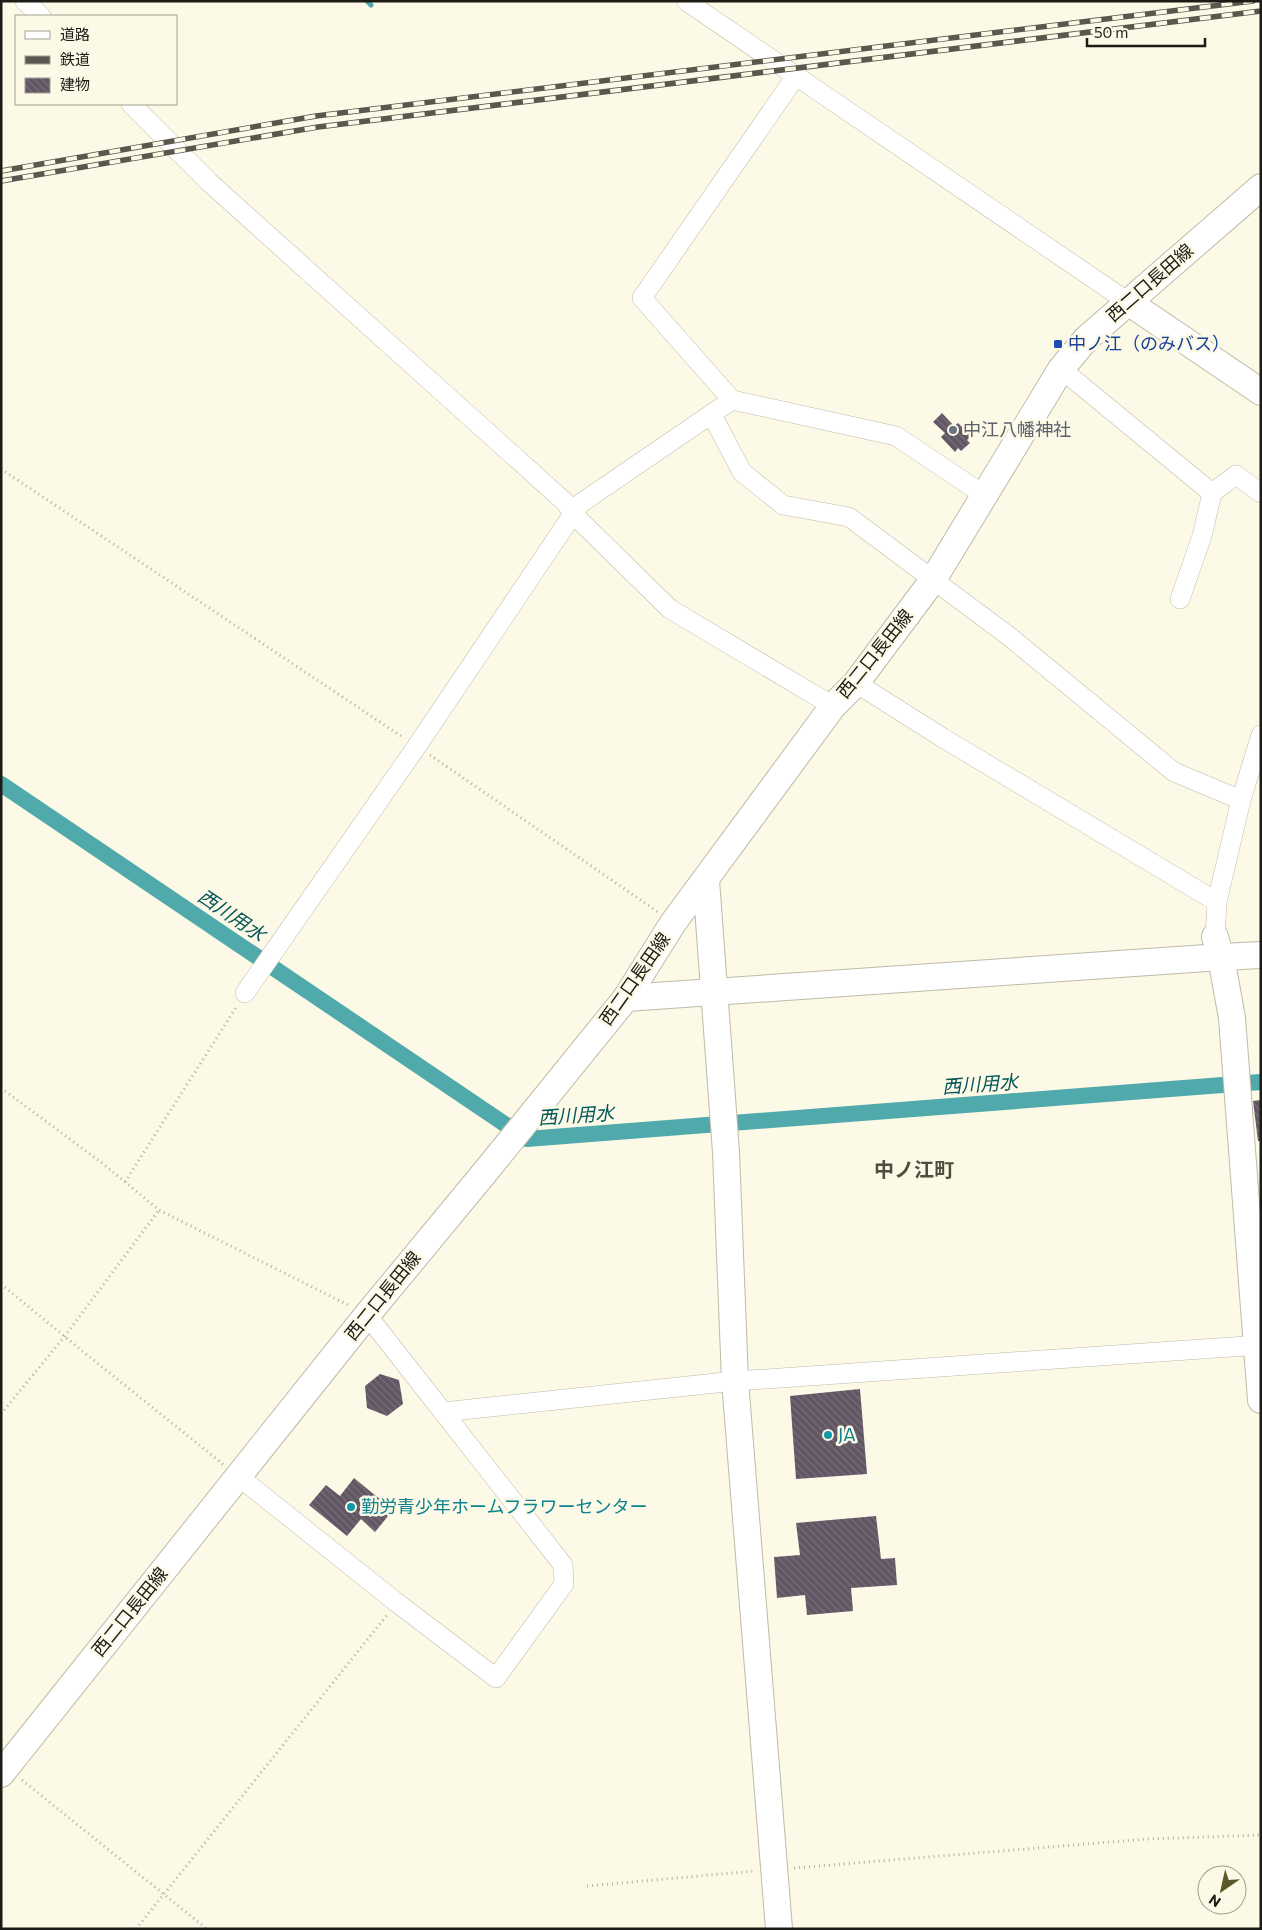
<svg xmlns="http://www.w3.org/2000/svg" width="1262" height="1930" viewBox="0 0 1262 1930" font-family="Commissioner,'Noto Sans JP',sans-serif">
<defs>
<pattern id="building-back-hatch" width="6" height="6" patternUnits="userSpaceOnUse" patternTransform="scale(1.25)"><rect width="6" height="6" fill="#615663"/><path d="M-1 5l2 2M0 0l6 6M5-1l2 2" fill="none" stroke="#786f78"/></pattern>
</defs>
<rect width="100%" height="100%" fill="#fcf9e6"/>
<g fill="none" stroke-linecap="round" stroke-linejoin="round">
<polyline stroke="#50aaac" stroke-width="5" points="367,1 371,5"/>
<polyline stroke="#50aaac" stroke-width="16" points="1,784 527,1139 1261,1082"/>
</g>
<g fill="url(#building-back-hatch)">
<polygon points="942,413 954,426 958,423 971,436 967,440 970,443 961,451 958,448 955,452 941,437 945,433 933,422"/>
<polygon points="1261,1100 1261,1141 1258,1141 1253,1101"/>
<polygon points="380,1374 399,1380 403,1404 387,1416 367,1408 365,1386"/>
<polygon points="860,1389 867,1474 796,1479 790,1396"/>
<polygon points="354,1478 393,1510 375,1532 361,1519 347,1536 309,1505 326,1485 340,1496"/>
<polygon points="876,1516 881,1559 895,1558 897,1585 851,1588 853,1611 807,1615 805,1595 777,1598 774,1557 800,1555 796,1523"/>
</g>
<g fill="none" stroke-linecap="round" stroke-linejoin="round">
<g stroke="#bebba9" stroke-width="20">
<g id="street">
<polyline points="25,1 41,16"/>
<polyline points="686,1 1128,302"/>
<polyline points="131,104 209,182 566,503 573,514 670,609 833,706"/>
<polyline points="1061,369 1212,493 1236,475 1261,493"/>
<polyline points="732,400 896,436 984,495"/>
<polyline points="712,415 742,472 783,505 849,517 1010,637 1174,772 1241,800"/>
<polyline points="1180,599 1202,536 1212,493"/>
<polyline points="856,683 943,738 1217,902"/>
<polyline points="1215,937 1217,902 1241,800 1261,735"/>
<polyline points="245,993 417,746 573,514 581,503 732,400 642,298 796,76"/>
<polyline points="443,1412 735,1381 1261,1345"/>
<polyline points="238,1476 396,1602 496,1678 564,1584 563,1565 367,1315"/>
</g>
</g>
<g stroke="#bebba9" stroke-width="28">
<g id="secondary">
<polyline points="1128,302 1261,392"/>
<polyline points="706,880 726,1152 735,1381 779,1929"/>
<polyline points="1215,937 1221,957 1261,955"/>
<polyline points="626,998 1221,957 1232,1018 1261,1400"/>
<polyline points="1,1774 367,1315 486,1171 626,998 673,923 833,706 856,683 933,580 1061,369 1086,339 1261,187"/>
</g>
</g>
<g stroke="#b1afa0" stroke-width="3" stroke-dasharray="1 4" stroke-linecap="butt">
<polyline points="1,469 404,738"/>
<polyline points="430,755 658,912"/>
<polyline points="1,1088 102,1163 159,1210 350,1306"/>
<polyline points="125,1182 237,1006"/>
<polyline points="1,1284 81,1350 224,1465"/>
<polyline points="1,1414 65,1336 159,1210"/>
<polyline points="22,1780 207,1929"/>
<polyline points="794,1868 1147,1839 1261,1835"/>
<polyline points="587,1886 755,1871"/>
<polyline points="136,1929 387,1615"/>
</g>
<use href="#street" stroke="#fff" stroke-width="19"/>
<use href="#secondary" stroke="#fff" stroke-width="26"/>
<g stroke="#59574e" stroke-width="5.5">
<g id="rail">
<polyline points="1,171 316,116 1253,1"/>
<polyline points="1,181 318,127 1261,11"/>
</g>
</g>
<use href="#rail" stroke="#fcf9e6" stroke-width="4" stroke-dasharray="11" stroke-linecap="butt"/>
</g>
<rect fill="#1a4fb4" stroke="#fcf9e6" stroke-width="2" x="1053" y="339" width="10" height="10" rx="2.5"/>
<circle fill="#6b7280" stroke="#fcf9e6" stroke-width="2" cx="953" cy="430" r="5"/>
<g fill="#0f9aa8" stroke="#fcf9e6" stroke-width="2">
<circle cx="828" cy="1435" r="5"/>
<circle cx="351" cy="1507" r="5"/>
</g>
<g text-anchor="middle" stroke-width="5" stroke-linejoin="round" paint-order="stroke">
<g font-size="18" fill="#1c1b15" stroke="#fcf9e6">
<text transform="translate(1150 283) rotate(-41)" y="6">西二口長田線</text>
<text transform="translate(875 654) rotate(-51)" y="6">西二口長田線</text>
<text transform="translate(635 979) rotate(-55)" y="6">西二口長田線</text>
<text transform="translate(383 1296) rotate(-51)" y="6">西二口長田線</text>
<text transform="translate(130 1612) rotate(-51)" y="6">西二口長田線</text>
</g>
<g font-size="18" fill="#164399" stroke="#fcf9e6" text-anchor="start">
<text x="1068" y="350">中ノ江（のみバス）</text>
</g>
<g font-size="18" fill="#5b616d" stroke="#fcf9e6" text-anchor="start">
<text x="963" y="436">中江八幡神社</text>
</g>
<g font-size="18" fill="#0d838f" stroke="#fcf9e6" text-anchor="start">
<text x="838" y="1441">JA</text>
<text x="361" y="1513">勤労青少年ホームフラワーセンター</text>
</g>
<g font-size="19" font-style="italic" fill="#06585a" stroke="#fcf9e6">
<text transform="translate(232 915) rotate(34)" y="7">西川用水</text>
<text transform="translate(980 1084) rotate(-4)" y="7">西川用水</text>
<text transform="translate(576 1115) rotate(-4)" y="7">西川用水</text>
</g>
<g font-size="20" font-weight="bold" fill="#504d3e" stroke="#fcf9e6">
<text x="914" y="1177">中ノ江町</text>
</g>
</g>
<rect width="1262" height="1930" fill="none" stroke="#1c1b15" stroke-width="5"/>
<rect x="15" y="15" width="162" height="90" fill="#fcf9e6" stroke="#a2a092"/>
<rect x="25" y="31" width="25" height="8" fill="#ffffff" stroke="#a2a092"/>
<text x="60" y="40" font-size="15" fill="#1c1b15">道路</text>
<rect x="25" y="56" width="25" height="8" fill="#59574e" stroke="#a2a092"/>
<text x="60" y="65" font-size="15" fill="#1c1b15">鉄道</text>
<rect x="25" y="78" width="25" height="15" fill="url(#building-back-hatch)" stroke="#a2a092"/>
<text x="60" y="90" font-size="15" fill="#1c1b15">建物</text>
<g transform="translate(1222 1890) rotate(214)"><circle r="24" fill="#fcf9e6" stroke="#a2a092"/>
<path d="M0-4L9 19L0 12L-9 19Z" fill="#595a27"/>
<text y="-8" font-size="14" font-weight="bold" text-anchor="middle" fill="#1c1b15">N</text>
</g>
<path d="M1087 38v8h118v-8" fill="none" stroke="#1c1b15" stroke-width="2.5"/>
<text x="1094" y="38" font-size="15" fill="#1c1b15" stroke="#fcf9e6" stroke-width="4" paint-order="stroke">50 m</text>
</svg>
